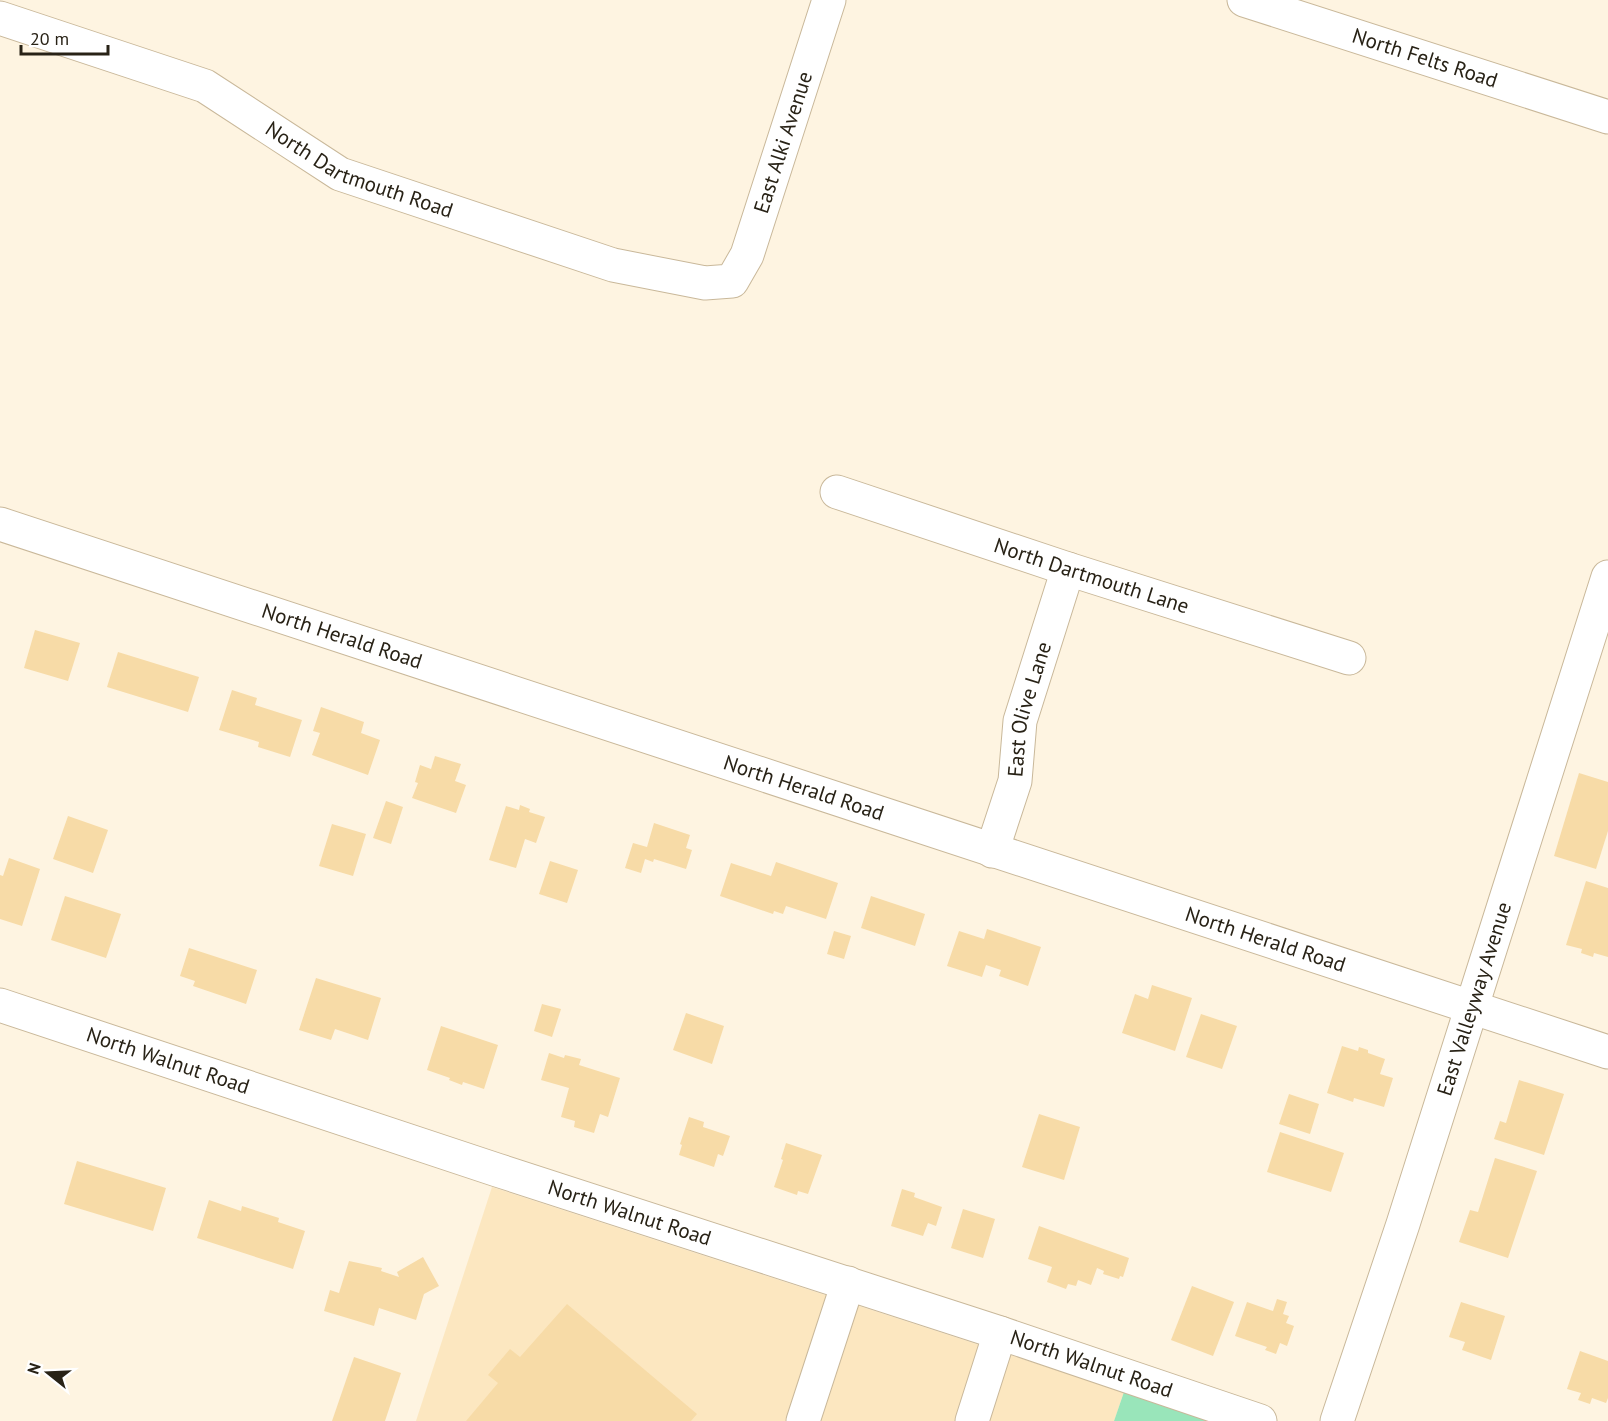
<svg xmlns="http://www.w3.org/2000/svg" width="1608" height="1421" viewBox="0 0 1608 1421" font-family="'PT Sans',sans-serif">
<rect width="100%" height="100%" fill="#fef4e1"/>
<polygon fill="#fce7c0" points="492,1187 1124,1392 1114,1421 416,1421"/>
<polygon fill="#99e5ba" points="1124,1392 1210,1421 1114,1421"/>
<g fill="#f7dba7">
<polygon points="35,630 80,643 68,681 24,668"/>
<polygon points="118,652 199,677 188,712 107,687"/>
<polygon points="232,690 257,698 255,705 302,720 290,757 258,747 259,742 219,730"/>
<polygon points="321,707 364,722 361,733 380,740 368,775 312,755 320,733 313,731"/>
<polygon points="435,756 461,764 455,781 466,785 456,813 412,798 418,783 415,782 420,765 431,769"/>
<polygon points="1579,773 1608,782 1608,831 1596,869 1554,856"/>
<polygon points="386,801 403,807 391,844 373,838"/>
<polygon points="520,805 530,809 529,812 545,817 536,843 525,839 516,868 489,860 506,806 519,810"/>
<polygon points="68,816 108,830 93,873 53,859"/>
<polygon points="654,823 690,835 686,848 692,850 686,869 654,859 653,862 645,859 641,873 625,868 633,843 647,847"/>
<polygon points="332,824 366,834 353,876 319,866"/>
<polygon points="9,858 40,869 22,926 0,919 0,875 3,876"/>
<polygon points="550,861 578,870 567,903 539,894"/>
<polygon points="776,862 838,883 826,919 786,906 783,914 774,911 773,914 720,896 731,863 771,876"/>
<polygon points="1586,881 1608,888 1608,957 1594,953 1593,957 1581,953 1582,949 1566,945"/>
<polygon points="65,896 121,914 106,958 51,940"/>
<polygon points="871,896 925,914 915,946 861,928"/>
<polygon points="987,929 1041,947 1028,986 999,976 1001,970 986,965 982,977 947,966 959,931 984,939"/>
<polygon points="834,931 851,936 844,959 827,954"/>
<polygon points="189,948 257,970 246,1004 193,986 195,981 180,976"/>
<polygon points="316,978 381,998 368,1040 335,1029 331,1040 299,1030"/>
<polygon points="1152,985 1192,998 1175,1051 1122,1033 1135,994 1148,999"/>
<polygon points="542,1004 561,1009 552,1037 534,1031"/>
<polygon points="686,1013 724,1026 712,1064 673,1050"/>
<polygon points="1201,1014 1237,1026 1222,1069 1186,1057"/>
<polygon points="441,1026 498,1045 484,1089 463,1082 462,1085 449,1080 450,1078 427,1070"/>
<polygon points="1342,1046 1358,1051 1359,1047 1368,1050 1368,1053 1385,1059 1380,1074 1393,1078 1384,1107 1354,1098 1353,1102 1327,1093"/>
<polygon points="549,1053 564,1058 565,1055 581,1059 579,1065 620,1078 608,1117 600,1114 594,1133 574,1127 575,1121 561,1117 569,1088 541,1080"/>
<polygon points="1519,1080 1564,1094 1544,1155 1494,1139 1500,1121 1506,1123"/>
<polygon points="1289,1094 1319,1104 1310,1134 1279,1124"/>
<polygon points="1039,1114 1080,1127 1064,1180 1022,1167"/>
<polygon points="689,1117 704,1122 703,1127 730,1136 723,1156 718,1154 714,1167 679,1155 682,1145 680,1144"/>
<polygon points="1280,1132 1344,1153 1331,1192 1267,1172"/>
<polygon points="786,1143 822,1155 808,1194 798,1191 797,1195 774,1187 783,1160 781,1159"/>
<polygon points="1495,1158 1537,1171 1508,1258 1459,1242 1470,1210 1478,1212"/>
<polygon points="77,1161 166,1188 153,1231 64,1204"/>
<polygon points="902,1189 915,1193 914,1197 942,1207 936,1226 928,1223 923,1236 891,1226"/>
<polygon points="209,1200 241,1211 242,1206 279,1218 278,1222 305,1231 293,1269 197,1238"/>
<polygon points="963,1209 995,1219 983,1258 951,1248"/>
<polygon points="1039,1226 1129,1258 1123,1277 1120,1276 1119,1279 1103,1274 1104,1271 1097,1268 1091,1285 1078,1280 1076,1286 1068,1284 1066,1289 1047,1282 1052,1267 1028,1259"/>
<polygon points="423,1257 439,1286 424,1294 416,1320 379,1308 374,1326 324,1311 330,1290 339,1293 349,1261 382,1268 381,1271 399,1277 397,1272"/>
<polygon points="1192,1286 1234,1302 1213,1356 1171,1340"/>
<polygon points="1277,1299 1287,1302 1283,1314 1289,1316 1286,1323 1294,1326 1287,1346 1280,1343 1276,1354 1265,1350 1267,1347 1235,1336 1247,1302 1273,1311"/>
<polygon points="1461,1302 1505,1316 1491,1360 1462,1350 1465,1342 1449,1337"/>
<polygon points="567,1304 697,1414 691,1421 466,1421 498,1383 488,1375 510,1349 520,1357"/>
<polygon points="1580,1351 1608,1361 1608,1398 1606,1403 1592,1398 1590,1404 1578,1400 1581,1393 1567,1389"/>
<polygon points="354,1357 401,1373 385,1421 332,1421"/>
</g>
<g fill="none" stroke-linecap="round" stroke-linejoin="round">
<g stroke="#c9b89a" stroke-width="35">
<g id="minor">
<path id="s1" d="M1244,0L1608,117"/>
<path id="s2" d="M0,18L205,86L340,174L613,265L705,283L732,281L747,255L829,0"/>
<path id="s3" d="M837,492L1068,569L1349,658"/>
<path id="s4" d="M0,524L1608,1052"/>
<path id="s5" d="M992,851L1015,781L1020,721L1068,569"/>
<path id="s6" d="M0,1005L497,1170L1000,1333L1260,1421"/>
<polyline points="803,1421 848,1283"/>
<polyline points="972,1421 1000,1333"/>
<path id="s7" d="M1337,1421L1403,1224L1608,577"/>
</g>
</g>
<use href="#minor" stroke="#fff" stroke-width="33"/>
</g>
<g text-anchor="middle" stroke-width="4.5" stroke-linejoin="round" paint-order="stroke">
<g font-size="21" fill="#282216" stroke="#fff">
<text dy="7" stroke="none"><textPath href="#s1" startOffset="190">North Felts Road</textPath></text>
<text dy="7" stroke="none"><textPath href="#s2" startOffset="934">East Alki Avenue</textPath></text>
<text dy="7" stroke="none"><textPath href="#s2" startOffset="393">North Dartmouth Road</textPath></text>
<text dy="7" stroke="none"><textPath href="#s3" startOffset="268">North Dartmouth Lane</textPath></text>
<text dy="7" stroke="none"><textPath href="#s4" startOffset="360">North Herald Road</textPath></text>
<text dy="7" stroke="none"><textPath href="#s5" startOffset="147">East Olive Lane</textPath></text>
<text dy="7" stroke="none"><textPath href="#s4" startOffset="846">North Herald Road</textPath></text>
<text dy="7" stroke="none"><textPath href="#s4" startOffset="1332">North Herald Road</textPath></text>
<text dy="7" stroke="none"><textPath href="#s7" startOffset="444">East Valleyway Avenue</textPath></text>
<text dy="7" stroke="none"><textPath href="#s6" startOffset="177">North Walnut Road</textPath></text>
<text dy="7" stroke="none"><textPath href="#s6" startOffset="663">North Walnut Road</textPath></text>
<text dy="7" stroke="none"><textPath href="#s6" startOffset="1149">North Walnut Road</textPath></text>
</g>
</g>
<g transform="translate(48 1373) rotate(288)" stroke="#ffffff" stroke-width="4.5" paint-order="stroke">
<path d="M0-4.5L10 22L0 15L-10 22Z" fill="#282216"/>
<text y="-9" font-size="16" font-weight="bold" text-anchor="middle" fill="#282216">N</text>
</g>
<path d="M21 45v9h87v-9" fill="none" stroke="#282216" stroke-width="3"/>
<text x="30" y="45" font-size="18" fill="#282216" stroke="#ffffff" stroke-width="4.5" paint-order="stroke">20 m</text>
</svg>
